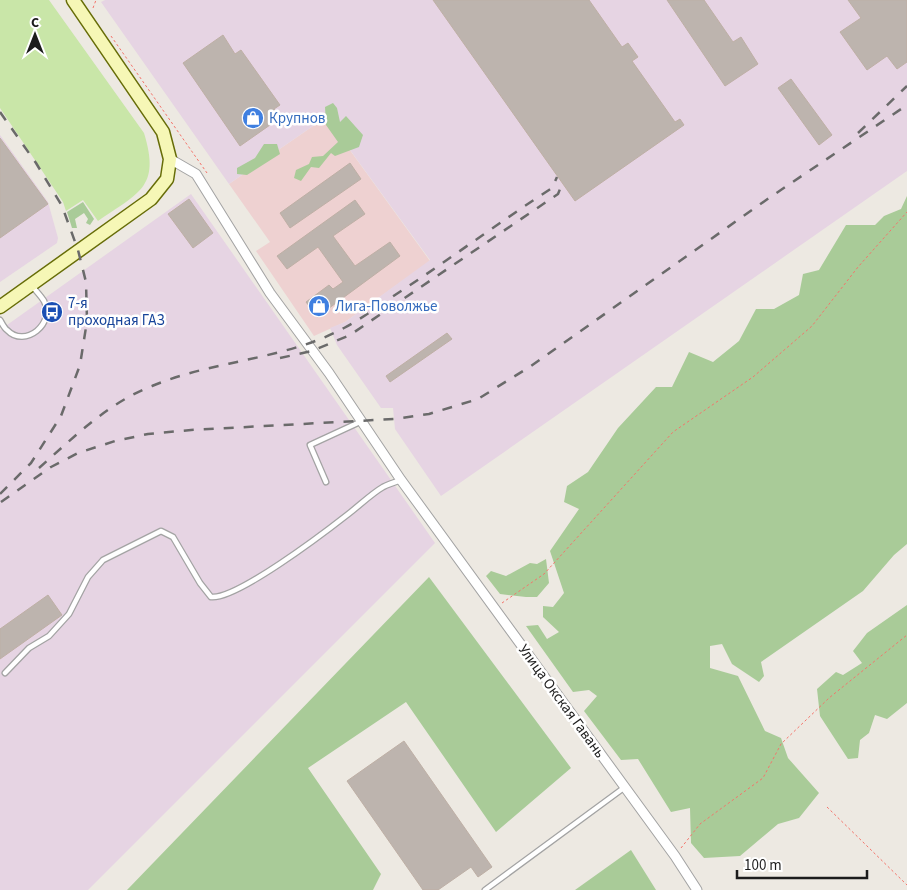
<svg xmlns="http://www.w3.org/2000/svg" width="907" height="890" viewBox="0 0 907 890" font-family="'Source Sans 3',sans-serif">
<rect width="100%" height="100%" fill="#ede9e2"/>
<polygon fill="#eed1d1" points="326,117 430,261 345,322 314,336 256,251 270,242 229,184"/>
<g fill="#e6d4e3">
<polygon points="105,0 907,0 907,171 441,496 395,429 393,408 381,408 337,345 330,328 345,322 430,260 326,117 229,184 101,2"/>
<polygon points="0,135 48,202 58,238 57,243 0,282"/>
<polygon points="191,194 435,543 88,890 0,890 0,330"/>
</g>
<path fill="#c9e6a8" d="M0,0H49L144,133C161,188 138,193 98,221L83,200L66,211L63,202L0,108Z"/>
<g fill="#a9cb98">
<polygon points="333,103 337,108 340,122 346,116 363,135 359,147 335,156 331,153 319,168 311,167 301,181 294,178 296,170 309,164 312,157 323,156 338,142 326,125 325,107"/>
<polygon points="264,144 277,144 280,154 247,175 237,174 237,168 255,158"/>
<polygon points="907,196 907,544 894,555 863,591 761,662 764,676 759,682 732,664 722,644 710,646 710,668 738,676 765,731 781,738 788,758 819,793 799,818 778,824 740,856 704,858 691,843 690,808 671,812 638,759 621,760 584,711 597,696 589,690 573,692 526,626 538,625 547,639 559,632 543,617 543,606 553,607 564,593 550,551 579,509 564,502 567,486 588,472 618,428 656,387 672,387 689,352 713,362 739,341 756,309 774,309 799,295 803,274 819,270 846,225 875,225 884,216 901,209"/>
<polygon points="83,202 94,219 90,225 86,223 88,219 84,213 75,219 77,228 72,228 67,212"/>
<polygon points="546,559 549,583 537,597 526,597 500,594 486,576 491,571 506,576 530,563 537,564"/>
<polygon points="429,577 571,768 496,832 406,702 308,768 381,874 373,890 127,890"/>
<polygon points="907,605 907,703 887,719 875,715 869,733 860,740 858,758 848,759 820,716 817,689 836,672 843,675 862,663 853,651 867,633"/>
<polygon points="631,850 656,890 575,890"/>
</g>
<g fill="#bdb4ae" stroke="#beafa5">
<polygon points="433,0 589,0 622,47 628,43 638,57 632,61 675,122 680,119 684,125 575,201"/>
<polygon points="667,0 704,0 733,42 741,37 758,64 725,86"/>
<polygon points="848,0 907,0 907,62 897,69 887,56 867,70 840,32 861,18"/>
<polygon points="223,35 235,54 241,50 280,105 274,109 280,118 240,146 183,63"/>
<polygon points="791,79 832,135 819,145 778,88"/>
<polygon points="0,138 48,204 0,238"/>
<polygon points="350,163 361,179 290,228 280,213"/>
<polygon points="189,199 213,233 193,248 168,214"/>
<polygon points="355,200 365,214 333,236 355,266 390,242 400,256 317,317 306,302 329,285 333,289 343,282 318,247 287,269 277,256"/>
<polygon points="447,333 452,339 390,382 386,376"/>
<polygon points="48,595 62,615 0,659 0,629"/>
<polygon points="404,741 492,867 478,877 471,867 438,890 423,890 347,781"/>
</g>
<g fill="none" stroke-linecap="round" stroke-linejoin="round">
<g stroke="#a3a3a3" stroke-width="7">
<g id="lane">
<path d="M0,320C2,323 4,328 7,330C25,349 56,323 44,301C41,296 36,291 32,286"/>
<polyline points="326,482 310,445 362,421"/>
<path d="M5,673L29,648L49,636L69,614L88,577L103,560L161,531L173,537L200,583L211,597C236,600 324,533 347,515C359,506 371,494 383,487C389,484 395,482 401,480"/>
<polyline points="485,890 625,787"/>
</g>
</g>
<g stroke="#a3a3a3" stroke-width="11">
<polyline id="street" points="170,159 196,174 270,293 329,373 401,480 675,856 697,890"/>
</g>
<g stroke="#676d08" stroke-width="15">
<polyline id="secondary" points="0,307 151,199 167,179 170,159 163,132 73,0"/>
</g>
<g stroke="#f4746b" stroke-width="1" stroke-dasharray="2.5 2.5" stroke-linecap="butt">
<polyline points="93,8 96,0"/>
<polyline points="111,36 207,173"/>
<polyline points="502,603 544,574 673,432 753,377 812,326 858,267 907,212"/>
<polyline points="827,807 907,885"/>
<polyline points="681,848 700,824 763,778 781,744 829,698 907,635"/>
</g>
<use href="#lane" stroke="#fff" stroke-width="4.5"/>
<use href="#street" stroke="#fff" stroke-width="9"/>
<use href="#secondary" stroke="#f6f7b6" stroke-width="12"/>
<g stroke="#6a6a6a" stroke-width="2.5" stroke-dasharray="10 10" stroke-linecap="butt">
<polyline points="0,112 36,163 62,206 78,250 86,282 87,321 80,365 61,416 31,463 0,494"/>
<polyline points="858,133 907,86"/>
<polyline points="280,358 312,351 350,335 558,194 562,184"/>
<path d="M39,468C74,437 108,403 152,386C214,360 285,360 344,328C361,319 376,308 392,297C446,262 498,223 552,188L557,177"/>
<polyline points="1,502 51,467 78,453 115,441 148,434 191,430 394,419 429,414 478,399 531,366 769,198 907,105"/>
</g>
</g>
<defs>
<g id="shop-disc" transform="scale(1.125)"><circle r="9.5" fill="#3f7fe0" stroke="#fff"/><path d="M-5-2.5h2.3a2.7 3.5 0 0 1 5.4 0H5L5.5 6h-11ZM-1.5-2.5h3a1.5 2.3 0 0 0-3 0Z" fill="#fff"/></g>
<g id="bus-disc" transform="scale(1.125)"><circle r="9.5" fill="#1a4fb4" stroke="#fff"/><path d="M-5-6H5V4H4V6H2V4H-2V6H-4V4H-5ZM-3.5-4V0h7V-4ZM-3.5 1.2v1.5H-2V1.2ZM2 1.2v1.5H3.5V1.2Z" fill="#fff"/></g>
</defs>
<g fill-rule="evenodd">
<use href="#shop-disc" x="253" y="118"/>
<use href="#shop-disc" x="319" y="306"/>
<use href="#bus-disc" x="52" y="312"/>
</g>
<g text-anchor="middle" stroke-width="5" stroke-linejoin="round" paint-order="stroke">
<g font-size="15" fill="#366cbe" stroke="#fff" text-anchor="start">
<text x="269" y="123">Крупнов</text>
<text x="335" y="311">Лига-Поволжье</text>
</g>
<g font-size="15" fill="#164399" stroke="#fff" text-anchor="start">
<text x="68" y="308">7-я<tspan x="68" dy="17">проходная ГАЗ</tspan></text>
</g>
<g font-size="15" fill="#1c1c1c" stroke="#fff">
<text transform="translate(562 701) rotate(54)" y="5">Улица Окская Гавань</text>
</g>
</g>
<g transform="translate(35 35)" stroke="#ffffff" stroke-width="4" paint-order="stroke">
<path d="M0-4L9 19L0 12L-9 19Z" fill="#1c1c1c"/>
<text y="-8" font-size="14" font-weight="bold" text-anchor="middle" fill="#1c1c1c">С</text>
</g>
<path d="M737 870v8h130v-8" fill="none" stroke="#1c1c1c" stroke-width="2.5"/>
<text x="744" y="870" font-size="15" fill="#1c1c1c" stroke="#ffffff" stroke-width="4" paint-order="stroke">100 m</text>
</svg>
